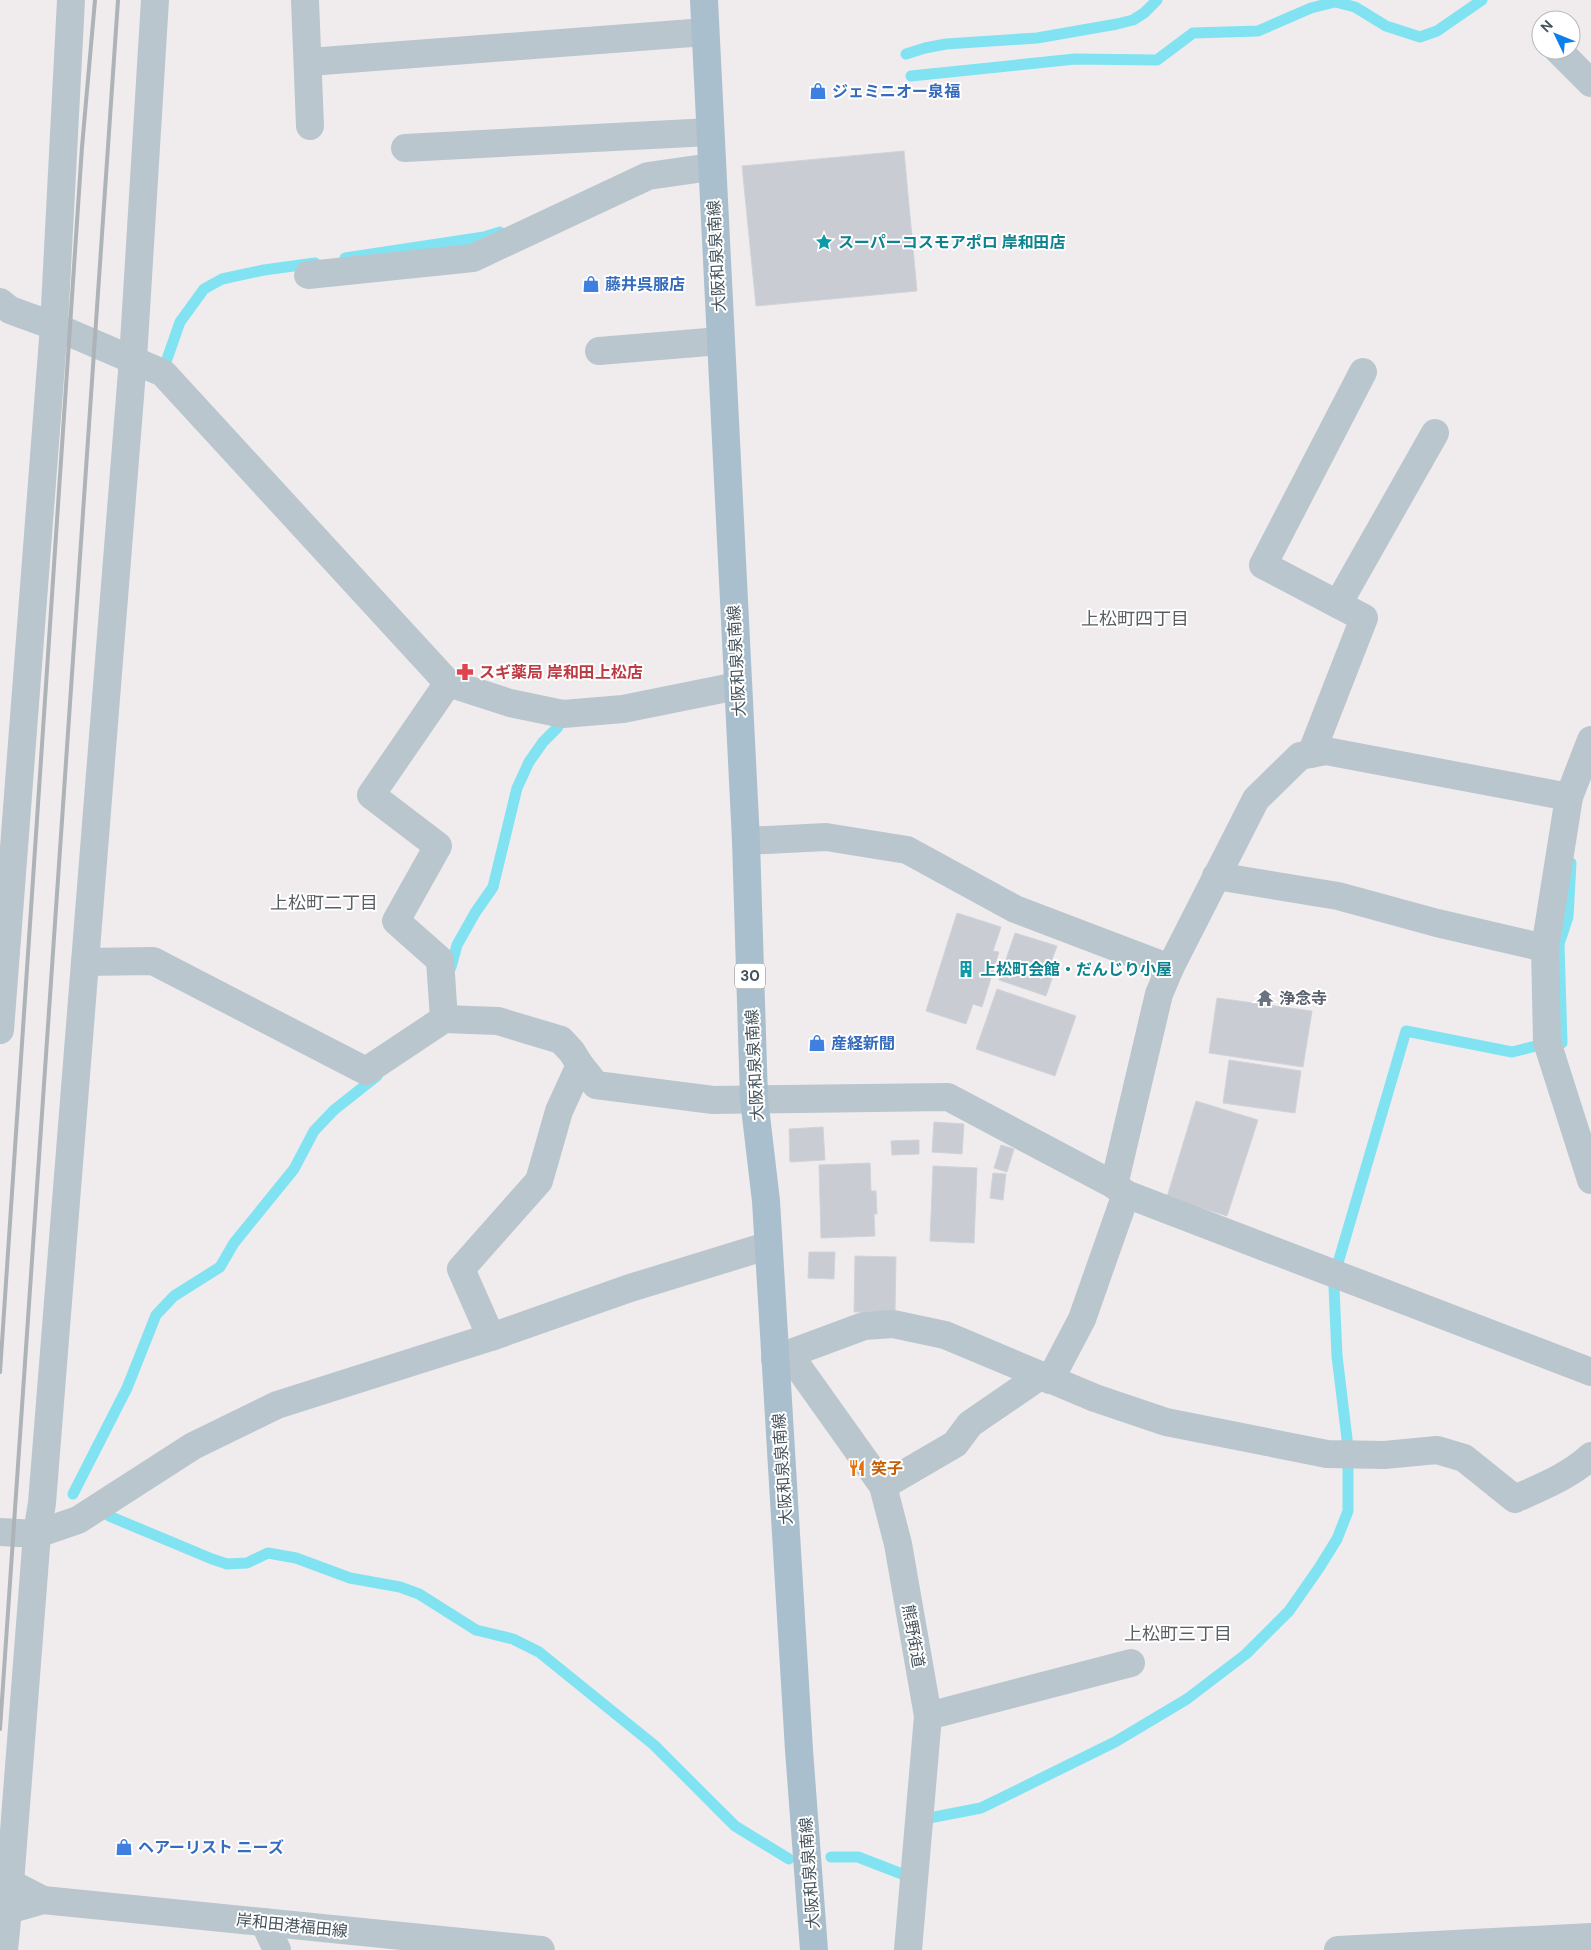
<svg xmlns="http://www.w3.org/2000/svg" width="1591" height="1950" viewBox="0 0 1591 1950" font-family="'DM Sans','Noto Sans JP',sans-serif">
<rect width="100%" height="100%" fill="#f0eced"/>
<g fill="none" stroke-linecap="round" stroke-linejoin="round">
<g stroke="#81e3f1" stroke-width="11">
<polyline points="906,54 925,48 946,44 1037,38 1117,24 1133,20 1144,13 1157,0"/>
<polyline points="911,76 1075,59 1157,60 1193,33 1258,31 1311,8 1335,2 1355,7 1386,26 1420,37 1437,31 1482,0"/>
<polyline points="345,258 484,237 500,232"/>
<polyline points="167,359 180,322 204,289 222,279 264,270 315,263"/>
<polyline points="451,967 457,945 475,913 493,887 517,788 529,762 543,742 558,727"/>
<polyline points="1562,1043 1559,944 1568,917 1571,863"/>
<polyline points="1338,1263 1406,1031 1512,1052 1536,1046"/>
<polyline points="1334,1287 1337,1356 1348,1447"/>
<polyline points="73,1494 127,1388 156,1315 174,1296 220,1267 234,1243 294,1169 314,1131 334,1110 377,1076"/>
<polyline points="109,1516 212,1559 227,1564 247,1563 268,1553 296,1558 350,1578 400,1587 419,1594 476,1630 513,1639 539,1652 654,1745 735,1826 789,1859"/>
<polyline points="924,1819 981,1808 1115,1742 1187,1699 1246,1654 1289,1611 1319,1568 1337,1539 1348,1511 1348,1468"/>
<polyline points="831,1857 858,1857 902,1874"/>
</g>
</g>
<g fill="#c9ccd2" stroke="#d0d3d9">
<polygon points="904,151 917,291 756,306 742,166"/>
<polygon points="957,913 1001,927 993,951 999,952 982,1007 973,1004 966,1024 926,1011"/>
<polygon points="1015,933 1057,946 1049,968 1055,970 1046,996 999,980"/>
<polygon points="997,989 1076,1016 1055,1076 976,1049"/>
<polygon points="1217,998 1312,1011 1303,1067 1209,1053"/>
<polygon points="1229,1060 1301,1071 1295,1113 1223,1103"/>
<polygon points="1196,1101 1258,1120 1227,1216 1167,1197"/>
<polygon points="934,1122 964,1124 962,1154 932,1152"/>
<polygon points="823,1127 825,1160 790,1162 789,1129"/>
<polygon points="919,1140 919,1154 892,1155 891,1141"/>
<polygon points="1001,1145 1014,1149 1007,1172 994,1168"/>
<polygon points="870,1163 871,1191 876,1191 877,1214 874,1214 875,1236 821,1238 819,1165"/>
<polygon points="933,1166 977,1168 974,1243 930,1241"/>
<polygon points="993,1173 1006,1174 1003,1200 990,1198"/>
<polygon points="809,1252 835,1252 834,1279 808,1278"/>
<polygon points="855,1256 896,1257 895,1312 854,1312"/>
</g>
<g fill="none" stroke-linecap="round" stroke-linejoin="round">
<g stroke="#bac6cd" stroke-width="28">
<polyline points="305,0 310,126"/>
<polyline points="1558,50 1591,83"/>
<polyline points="309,62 705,32"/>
<polyline points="405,148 710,132"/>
<polyline points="308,275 473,258 648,176 711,167"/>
<polyline points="0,302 10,310 54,326 163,373 448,683 510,703 563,714 623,709 737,686"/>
<polyline points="599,351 720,341"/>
<polyline points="1338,604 1435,433"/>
<polyline points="1591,740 1569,797 1545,948 1547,1042 1591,1180"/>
<polyline points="1311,754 1364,618 1263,565 1363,372"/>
<polyline points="746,841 826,837 907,850 1015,909 1170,968"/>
<polyline points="1216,876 1338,896 1437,923 1545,948"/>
<polyline points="85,962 153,961 366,1071 444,1019 498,1021 561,1040 572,1052 580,1065 596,1085 713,1100 948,1097 1114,1185 1126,1194 1591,1372"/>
<polyline points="444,1019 440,960 396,921 438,846 371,795 448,683"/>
<polyline points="0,1030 54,326 71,0"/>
<polyline points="1114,1185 1159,994 1170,968 1256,799 1300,756 1326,751 1569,797"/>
<polyline points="491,1337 461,1269 539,1181 559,1111 580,1065"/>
<polyline points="789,1354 883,1486 898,1544 928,1716 908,1950"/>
<path d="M775,1359L864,1326L893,1324L945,1335L1095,1398L1166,1422L1327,1454L1384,1455L1437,1450L1464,1458L1515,1499C1541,1487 1570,1476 1591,1456"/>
<polyline points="1050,1380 1082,1319 1126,1194"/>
<polyline points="883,1486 955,1444 970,1424 1040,1376"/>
<polyline points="0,1532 37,1534 78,1520 193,1446 277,1405 491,1337 630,1288 767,1246"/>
<polyline points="928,1716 1131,1663"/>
<polyline points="10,1883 37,1534 42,1503 133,359 155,0"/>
<polyline points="264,1922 277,1950"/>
<polyline points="4,1950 8,1910"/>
</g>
<g stroke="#bac6cd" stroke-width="28">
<polyline points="0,1881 10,1883 43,1900"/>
<polyline points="0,1909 8,1910 43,1900 541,1950"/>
<polyline points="1338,1950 1591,1937"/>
</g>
<polyline stroke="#aabfce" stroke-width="28" points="704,0 746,841 754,1099 766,1201 799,1750 814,1950"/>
<g stroke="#aeb3b8" stroke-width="4">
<polyline points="0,1372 82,147 95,0"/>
<polyline points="0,1729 118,0"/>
</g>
</g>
<defs>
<g id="shop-bare" transform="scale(1.35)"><path d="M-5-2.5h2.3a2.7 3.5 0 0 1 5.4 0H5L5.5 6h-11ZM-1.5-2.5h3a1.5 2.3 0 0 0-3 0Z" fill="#3f7fe0" stroke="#fff" stroke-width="2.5" paint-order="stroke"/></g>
<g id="sight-bare" transform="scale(1.35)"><path d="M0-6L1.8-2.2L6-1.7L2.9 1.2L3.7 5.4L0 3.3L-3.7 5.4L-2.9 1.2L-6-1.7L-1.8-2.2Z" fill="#0f9aa8" stroke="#fff" stroke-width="2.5" paint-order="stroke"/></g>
<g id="pharmacy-bare" transform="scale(1.35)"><path d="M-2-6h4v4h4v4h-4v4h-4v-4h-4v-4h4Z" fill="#e0444e" stroke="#fff" stroke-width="2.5" paint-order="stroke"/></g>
<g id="building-bare" transform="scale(1.35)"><path d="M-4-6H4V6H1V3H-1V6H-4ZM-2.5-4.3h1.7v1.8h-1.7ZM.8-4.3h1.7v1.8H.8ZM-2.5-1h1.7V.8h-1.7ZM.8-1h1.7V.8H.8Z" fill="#0f9aa8" stroke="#fff" stroke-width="2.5" paint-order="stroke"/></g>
<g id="temple-bare" transform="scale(1.35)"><path d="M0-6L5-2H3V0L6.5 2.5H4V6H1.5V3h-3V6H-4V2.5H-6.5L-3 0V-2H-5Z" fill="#6b7280" stroke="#fff" stroke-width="2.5" paint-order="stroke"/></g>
<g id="restaurant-bare" transform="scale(1.35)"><path d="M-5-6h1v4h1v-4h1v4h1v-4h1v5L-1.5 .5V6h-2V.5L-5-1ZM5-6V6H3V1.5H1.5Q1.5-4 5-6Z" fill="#e8710a" stroke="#fff" stroke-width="2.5" paint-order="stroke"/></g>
</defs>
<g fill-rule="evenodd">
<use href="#shop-bare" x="818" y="91"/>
<use href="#sight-bare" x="824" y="242"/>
<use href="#shop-bare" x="591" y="284"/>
<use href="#pharmacy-bare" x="465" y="672"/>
<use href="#building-bare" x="966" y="969"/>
<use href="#temple-bare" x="1265" y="998"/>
<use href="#shop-bare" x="817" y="1043"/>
<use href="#restaurant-bare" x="857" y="1468"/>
<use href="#shop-bare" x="124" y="1847"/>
</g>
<g text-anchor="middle" stroke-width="4" stroke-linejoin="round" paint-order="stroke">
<rect fill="#fff" stroke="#7c868c" stroke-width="1" x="735" y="963.5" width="30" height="25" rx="4"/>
<g font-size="15" font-weight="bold" fill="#44525b">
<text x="750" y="981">30</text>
</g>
<g font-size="16" font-weight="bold" fill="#366cbe" stroke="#fff" text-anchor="start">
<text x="832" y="97">ジェミニオー泉福</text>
<text x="605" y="290">藤井呉服店</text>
<text x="831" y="1049">産経新聞</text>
<text x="138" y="1853">ヘアーリスト ニーズ</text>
</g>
<g font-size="16" font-weight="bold" fill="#0d838f" stroke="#fff" text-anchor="start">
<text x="838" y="248">スーパーコスモアポロ 岸和田店</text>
<text x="980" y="975">上松町会館・だんじり小屋</text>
</g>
<g font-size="16" fill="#44525b" stroke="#fff">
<text transform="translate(716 256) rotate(-93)" y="6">大阪和泉泉南線</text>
<text transform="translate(736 661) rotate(-93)" y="6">大阪和泉泉南線</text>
<text transform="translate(754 1065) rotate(-93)" y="6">大阪和泉泉南線</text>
<text transform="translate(782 1469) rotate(-94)" y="6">大阪和泉泉南線</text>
<text transform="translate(914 1636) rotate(80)" y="6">熊野街道</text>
<text transform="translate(809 1873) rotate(-94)" y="6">大阪和泉泉南線</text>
<text transform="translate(292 1925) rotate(6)" y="6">岸和田港福田線</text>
</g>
<g font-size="16" font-weight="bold" fill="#be3a42" stroke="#fff" text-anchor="start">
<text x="479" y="678">スギ薬局 岸和田上松店</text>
</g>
<g font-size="16" font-weight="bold" fill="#5b616d" stroke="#fff" text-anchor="start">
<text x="1279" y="1004">浄念寺</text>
</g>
<g font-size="16" font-weight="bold" fill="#c56008" stroke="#fff" text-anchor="start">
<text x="871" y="1474">笑子</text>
</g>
<g font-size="18" fill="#595e62" stroke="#fff">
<text x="1135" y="625">上松町四丁目</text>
<text x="324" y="909">上松町二丁目</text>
<text x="1178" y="1640">上松町三丁目</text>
</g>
</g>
<g transform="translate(1556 35) rotate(313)"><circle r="24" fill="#ffffff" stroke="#b4babd"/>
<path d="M0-4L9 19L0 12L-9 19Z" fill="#0d7fe9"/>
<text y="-8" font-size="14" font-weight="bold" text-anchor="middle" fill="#44525b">N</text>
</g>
</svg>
